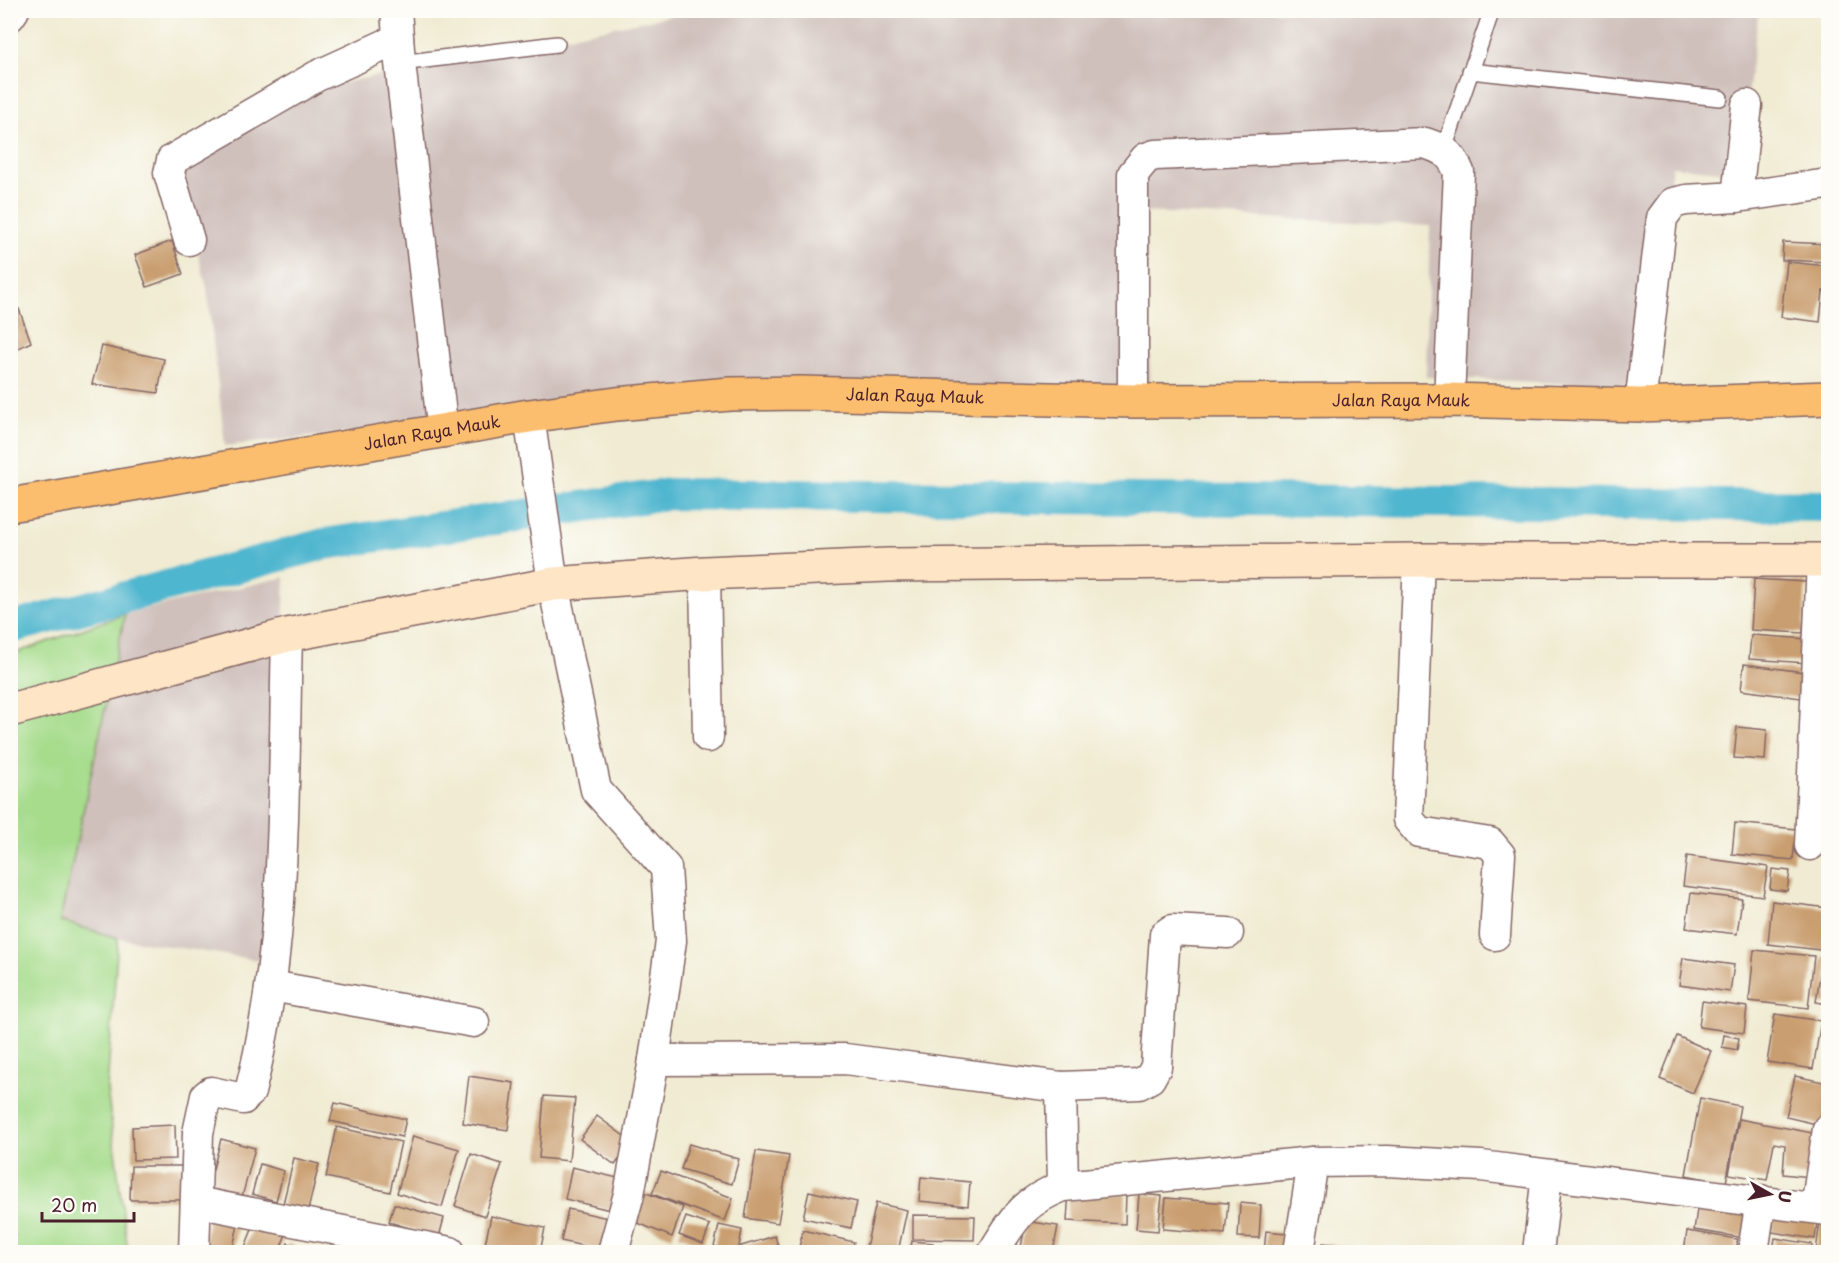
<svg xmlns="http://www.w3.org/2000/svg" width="1839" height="1263" viewBox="0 0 1839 1263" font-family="'Playpen Sans',sans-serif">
<rect width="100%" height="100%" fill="#fdfcf7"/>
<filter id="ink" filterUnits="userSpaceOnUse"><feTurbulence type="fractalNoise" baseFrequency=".0167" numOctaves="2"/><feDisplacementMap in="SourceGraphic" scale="12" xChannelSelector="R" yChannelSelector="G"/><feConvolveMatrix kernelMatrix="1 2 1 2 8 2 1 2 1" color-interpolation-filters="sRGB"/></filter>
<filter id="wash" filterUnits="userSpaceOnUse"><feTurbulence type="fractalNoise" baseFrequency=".008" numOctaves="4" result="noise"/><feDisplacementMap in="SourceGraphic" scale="24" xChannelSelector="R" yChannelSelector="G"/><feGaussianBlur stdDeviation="1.35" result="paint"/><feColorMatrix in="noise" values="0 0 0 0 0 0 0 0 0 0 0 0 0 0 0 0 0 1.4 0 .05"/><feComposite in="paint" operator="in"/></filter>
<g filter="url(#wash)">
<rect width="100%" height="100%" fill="#f0ebd2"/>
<g fill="#cfc0bb">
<polygon points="684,11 1759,11 1736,173 1672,166 1642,387 1426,377 1430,226 1145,212 1151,398 754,389 225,446 207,288 172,157 337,84 683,13"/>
<polygon points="285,577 270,962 118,938 60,921 125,614"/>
</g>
<polygon fill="#a6dc8c" stroke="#787e5c" stroke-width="1.5" points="125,614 60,921 118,938 107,1089 128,1252 11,1252 10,655"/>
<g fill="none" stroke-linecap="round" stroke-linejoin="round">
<polyline stroke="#50b6cf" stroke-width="32" points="10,628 324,544 669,494 1828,506"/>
</g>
<g id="blocks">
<g fill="#c99e70">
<polygon points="172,241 183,274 147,287 135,255"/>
<polygon points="1783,242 1828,244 1828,262 1782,260"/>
<polygon points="1787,262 1828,266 1828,292 1823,291 1820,322 1781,317"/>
<polygon points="19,309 31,342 10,352 10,313"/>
<polygon points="102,346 164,359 158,393 92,384"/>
<polygon points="1754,579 1806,582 1803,633 1751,630"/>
<polygon points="1751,635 1809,639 1807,663 1749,659"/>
<polygon points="1744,664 1811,673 1808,699 1741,690"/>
<polygon points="1737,727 1767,730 1765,760 1734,758"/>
<polygon points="1735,823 1796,829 1793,860 1732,854"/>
<polygon points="1687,856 1768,867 1763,896 1683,886"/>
<polygon points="1772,869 1790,871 1787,891 1770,889"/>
<polygon points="1691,893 1742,899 1737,934 1686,928"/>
<polygon points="1772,901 1828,908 1828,951 1768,944"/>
<polygon points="1754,950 1814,956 1808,1008 1749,1001"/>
<polygon points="1823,956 1828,957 1828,1004 1816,1002"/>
<polygon points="1683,958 1734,965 1730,992 1679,985"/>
<polygon points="1702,1001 1747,1007 1744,1033 1699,1027"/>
<polygon points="1775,1014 1821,1021 1813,1069 1767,1062"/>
<polygon points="1724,1035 1739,1038 1737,1050 1722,1047"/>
<polygon points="1677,1036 1711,1051 1693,1093 1660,1079"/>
<polygon points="469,1076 514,1083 508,1130 463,1123"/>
<polygon points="1795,1076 1828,1083 1825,1126 1786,1117"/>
<polygon points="544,1096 575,1098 569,1161 539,1158"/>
<polygon points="1700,1098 1740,1106 1726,1183 1686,1175"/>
<polygon points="335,1103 406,1119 402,1137 330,1121"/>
<polygon points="597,1116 632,1142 615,1165 580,1139"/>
<polygon points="1739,1119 1823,1135 1819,1178 1783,1174 1785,1145 1774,1143 1767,1180 1729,1174"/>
<polygon points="175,1125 176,1159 133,1160 132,1127"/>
<polygon points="337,1127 401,1142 390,1192 326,1177"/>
<polygon points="413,1136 459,1149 442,1207 397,1193"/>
<polygon points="221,1139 255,1148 242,1197 208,1188"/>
<polygon points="689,1144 739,1159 732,1184 681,1169"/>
<polygon points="756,1151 789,1156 778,1223 745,1218"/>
<polygon points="471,1154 502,1164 485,1216 455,1206"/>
<polygon points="294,1158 319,1164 307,1214 282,1208"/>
<polygon points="260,1164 284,1171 276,1201 252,1194"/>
<polygon points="131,1166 182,1166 182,1200 130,1200"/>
<polygon points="572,1167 626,1180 618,1212 565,1199"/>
<polygon points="661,1171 733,1198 725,1221 652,1194"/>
<polygon points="921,1177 970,1182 968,1206 919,1201"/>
<polygon points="809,1191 857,1202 851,1228 803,1218"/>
<polygon points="1069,1191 1126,1194 1125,1224 1067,1221"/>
<polygon points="644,1192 683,1207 672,1237 633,1221"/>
<polygon points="1139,1194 1162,1196 1158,1231 1136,1229"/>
<polygon points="1166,1198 1228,1203 1225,1234 1163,1229"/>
<polygon points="876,1203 907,1210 898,1252 865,1252"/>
<polygon points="1240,1203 1261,1205 1259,1238 1238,1237"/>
<polygon points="1698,1203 1749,1210 1745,1238 1694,1230"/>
<polygon points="394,1204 444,1218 439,1237 389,1222"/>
<polygon points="568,1209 612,1219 605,1251 561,1241"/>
<polygon points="211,1210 240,1216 232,1252 202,1249"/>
<polygon points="1775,1210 1818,1216 1815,1239 1772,1232"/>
<polygon points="913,1215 975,1216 974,1240 913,1239"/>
<polygon points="491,1216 545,1228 540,1252 499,1252 484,1249"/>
<polygon points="686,1217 710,1225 703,1244 679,1235"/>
<polygon points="1820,1220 1828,1221 1828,1252 1816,1252"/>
<polygon points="1026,1221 1058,1226 1053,1252 1020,1252"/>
<polygon points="255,1222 286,1234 279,1252 243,1252"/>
<polygon points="719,1225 742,1230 738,1252 714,1247"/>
<polygon points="803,1230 854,1242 851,1252 798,1252"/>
<polygon points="1266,1231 1296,1234 1294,1252 1264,1252"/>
<polygon points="1687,1231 1737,1239 1735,1252 1684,1252"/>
<polygon points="775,1236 780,1252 743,1252 741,1246"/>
<polygon points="1775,1238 1812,1244 1811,1252 1773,1252"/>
<polygon points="912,1241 933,1243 931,1252 910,1252"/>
<polygon points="288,1243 308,1252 284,1252"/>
<polygon points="1323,1243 1354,1247 1353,1252 1321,1252"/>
<polygon points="629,1246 654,1252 628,1252"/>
</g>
</g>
</g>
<g filter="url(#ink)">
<use href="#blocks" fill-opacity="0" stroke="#846665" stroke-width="1.5"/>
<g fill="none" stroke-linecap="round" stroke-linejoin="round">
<g stroke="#846665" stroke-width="18">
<g id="lane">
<polyline points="400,63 557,44"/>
<polyline points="1470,71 1720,98"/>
<polyline points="1444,149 1492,10"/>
</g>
</g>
<g stroke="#846665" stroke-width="33">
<g id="street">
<polyline points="396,10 400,63 443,432"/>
<polyline points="10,16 14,10"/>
<polyline points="1737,197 1747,105"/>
<polyline points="189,240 169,173 172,160 317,76 398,39"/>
<path d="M1133,401V174L1146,158L1155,155L1425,143C1443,149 1451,153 1459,172L1449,400"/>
<polyline points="1640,405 1662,218 1673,203 1686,200 1737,197 1828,184"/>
<polyline points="529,416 553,584 596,790 666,868 671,941 654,1060 629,1194 613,1252"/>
<polyline points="1419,560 1408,819 1419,832 1490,843 1500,855 1495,935"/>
<polyline points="705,573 708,737"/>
<polyline points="1810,845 1822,560"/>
<polyline points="271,986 474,1022"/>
<polyline points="654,1060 845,1059 1061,1087 1139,1084 1150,1078 1156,1067 1165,935 1172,930 1228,933"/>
<polyline points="1063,1186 1313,1162 1387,1161 1481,1166 1828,1210"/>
<polyline points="196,1202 450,1252"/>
<polyline points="1816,1208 1828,1129"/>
<path d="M194,1252L198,1133L206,1096L211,1092L243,1099L250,1092C288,943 283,787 287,635"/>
<path d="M993,1252C1015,1217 1023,1202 1063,1186L1061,1087"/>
<polyline points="1299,1252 1313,1162"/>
<polyline points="1538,1252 1547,1175"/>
<polyline points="1753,1252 1761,1200"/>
</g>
</g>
<g stroke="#846665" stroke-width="36">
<polyline id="secondary" points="10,710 287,635 553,584 705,573 888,565 1419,560 1828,560"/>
</g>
<g stroke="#846665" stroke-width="36">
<g id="primary">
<path id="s1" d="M10,505L529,416L616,404L730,394L801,393L1133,401L1449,400L1640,405L1828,398"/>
</g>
</g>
<use href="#lane" stroke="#fff" stroke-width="15"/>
<use href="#street" stroke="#fff" stroke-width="30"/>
<use href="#secondary" stroke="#fde5c5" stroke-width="33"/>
<use href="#primary" stroke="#fbbd6e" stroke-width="33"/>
</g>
</g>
<g text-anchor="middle" stroke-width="6" stroke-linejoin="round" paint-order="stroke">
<g font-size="16" fill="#4a1f2b" stroke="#fdfcf7">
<text dy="6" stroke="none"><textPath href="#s1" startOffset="914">Jalan Raya Mauk</textPath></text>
<text dy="6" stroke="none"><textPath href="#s1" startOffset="1400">Jalan Raya Mauk</textPath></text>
<text dy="6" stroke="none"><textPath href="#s1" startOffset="428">Jalan Raya Mauk</textPath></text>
</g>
</g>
<rect width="1839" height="1263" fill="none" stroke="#fdfcf7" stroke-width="36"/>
<g transform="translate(1770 1194) rotate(99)" stroke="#fdfcf7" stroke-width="4.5" paint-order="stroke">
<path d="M0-4.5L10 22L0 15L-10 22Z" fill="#4a1f2b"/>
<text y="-9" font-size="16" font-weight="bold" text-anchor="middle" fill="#4a1f2b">U</text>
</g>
<path d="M42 1212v9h92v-9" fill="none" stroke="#4a1f2b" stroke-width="3"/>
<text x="51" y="1212" font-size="18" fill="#4a1f2b" stroke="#fdfcf7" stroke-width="4.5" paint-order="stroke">20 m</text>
</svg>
